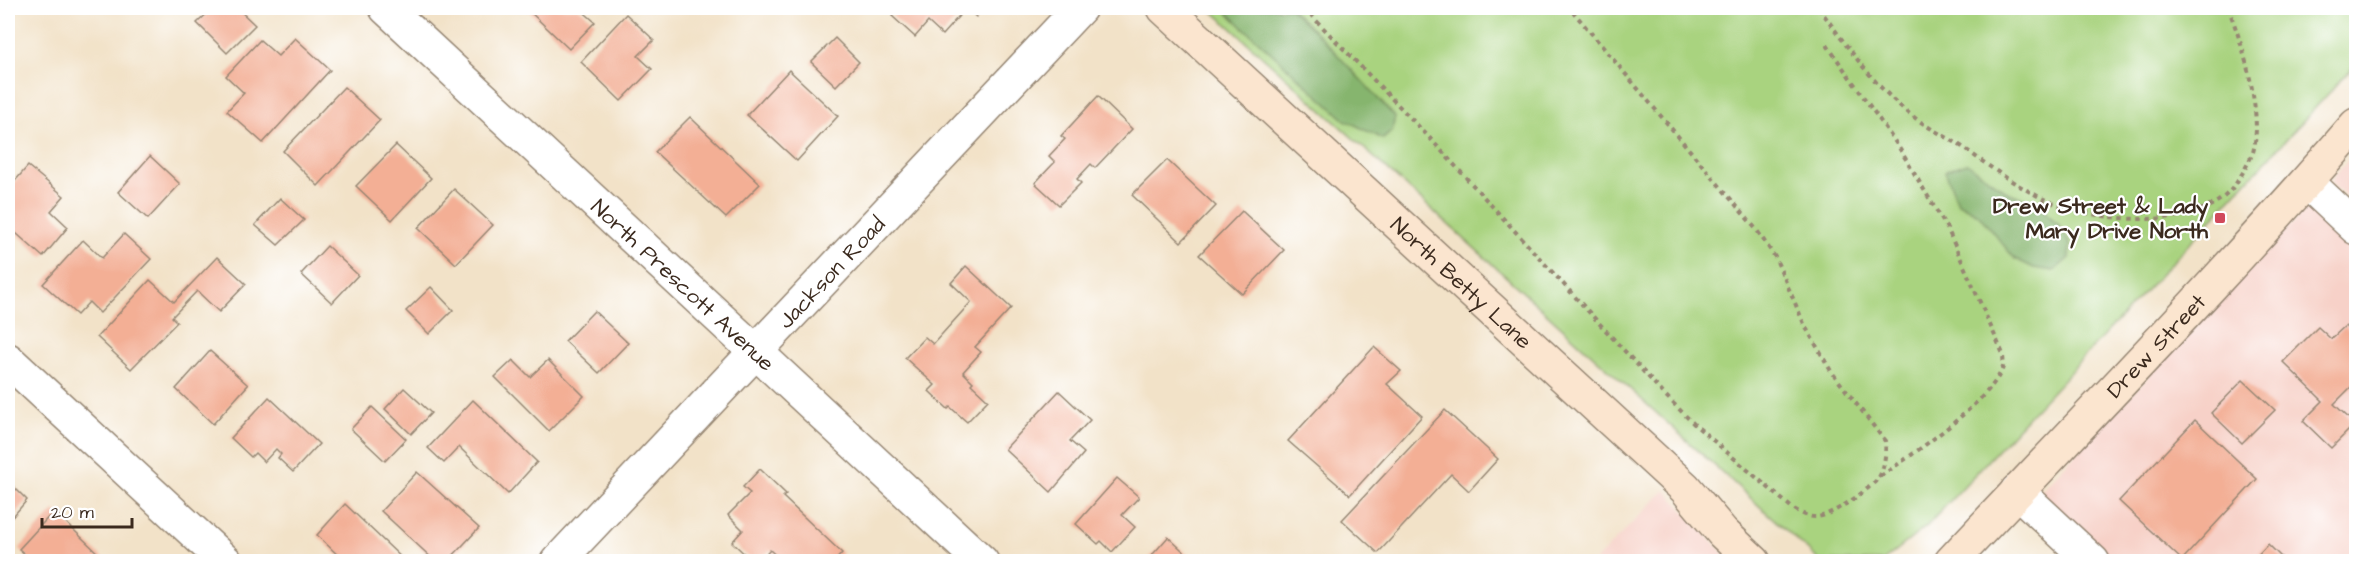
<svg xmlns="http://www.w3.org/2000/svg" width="2364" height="569" viewBox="0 0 2364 569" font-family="'Architects Daughter',sans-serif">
<rect width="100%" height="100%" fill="#fff"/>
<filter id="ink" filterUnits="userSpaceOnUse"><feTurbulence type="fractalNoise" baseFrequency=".0167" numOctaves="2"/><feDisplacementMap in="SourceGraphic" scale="12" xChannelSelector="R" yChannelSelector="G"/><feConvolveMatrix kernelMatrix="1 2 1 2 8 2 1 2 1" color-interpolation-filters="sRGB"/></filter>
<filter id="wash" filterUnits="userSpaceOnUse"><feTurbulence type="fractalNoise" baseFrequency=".008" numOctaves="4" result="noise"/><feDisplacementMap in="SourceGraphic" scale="24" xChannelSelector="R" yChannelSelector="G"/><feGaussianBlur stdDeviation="1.35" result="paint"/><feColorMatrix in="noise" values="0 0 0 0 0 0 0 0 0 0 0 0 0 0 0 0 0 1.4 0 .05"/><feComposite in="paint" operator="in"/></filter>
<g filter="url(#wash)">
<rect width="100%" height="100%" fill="#f2e2c8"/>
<g fill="#f7d1c8">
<polygon points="2356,151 2356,207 2330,182"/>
<polygon points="2309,205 2356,249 2356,561 2116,561 2040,492"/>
<polygon points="1665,490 1731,562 1594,562"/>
</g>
<polygon fill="#a9d37f" stroke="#727e4e" stroke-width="1.5" points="1209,8 2356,8 2356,64 1927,526 1883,561 1820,561"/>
<g fill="#86b56e" stroke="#607046" stroke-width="1.5">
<polygon points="1222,8 1290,8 1324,40 1395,117 1392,131 1383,139 1345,120"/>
<polygon points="1967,163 2007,192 2035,203 2059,225 2070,244 2069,258 2054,271 2034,268 2015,259 1978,214 1958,203 1945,171"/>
</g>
<g id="blocks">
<g fill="#f3af95">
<polygon points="213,8 237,8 255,25 227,53 197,23"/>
<polygon points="526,8 579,8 595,22 569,49"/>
<polygon points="900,8 984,8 976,17 966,8 942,35 928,22 915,37 892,16"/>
<polygon points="626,14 654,40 638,56 652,69 621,101 581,62"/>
<polygon points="295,38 330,70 263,143 227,111 244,93 226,76 260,40 278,56"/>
<polygon points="835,38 859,62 836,86 811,62"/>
<polygon points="789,70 838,116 797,161 747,115"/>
<polygon points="344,87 380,120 318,186 283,151"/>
<polygon points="1098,96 1132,129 1095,168 1091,164 1077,179 1081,183 1059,205 1035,183 1055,162 1049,156 1065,139 1061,136"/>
<polygon points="690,117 760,184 726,218 655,152"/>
<polygon points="396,145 431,178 392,220 356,186"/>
<polygon points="150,156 180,184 148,219 118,192"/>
<polygon points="1167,160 1216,206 1181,242 1132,195"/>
<polygon points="28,166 64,196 51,211 68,227 43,257 8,226 8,189"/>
<polygon points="454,189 493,225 456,264 418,228"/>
<polygon points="280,198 304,220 278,245 255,225"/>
<polygon points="1242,211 1284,250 1242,294 1199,255"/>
<polygon points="124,234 151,259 100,313 89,302 77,315 43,284 83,240 102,258"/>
<polygon points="327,246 358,275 332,303 301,274"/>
<polygon points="217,257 246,284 219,312 197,291 172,317 177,322 131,369 97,337 150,280 174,302"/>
<polygon points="966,266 1011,308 975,347 981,352 963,372 973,382 971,384 988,400 967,422 950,407 948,409 929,391 935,385 905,358 925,337 933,344 971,302 951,283"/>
<polygon points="431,287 453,310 429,334 406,311"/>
<polygon points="594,311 628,343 599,373 565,341"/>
<polygon points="2345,326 2356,337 2356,382 2334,404 2355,424 2331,448 2303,421 2323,401 2283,362 2318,327 2331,339"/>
<polygon points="1374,347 1401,371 1387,384 1422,416 1350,495 1288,441"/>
<polygon points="210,351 248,385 213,424 176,389"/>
<polygon points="513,360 530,377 548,360 584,396 549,431 495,377"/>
<polygon points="2243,380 2275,410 2242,443 2211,413"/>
<polygon points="404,388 431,413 411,434 385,409"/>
<polygon points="1059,391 1090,420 1070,441 1084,453 1051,492 1005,449"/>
<polygon points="269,397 319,444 293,472 278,458 281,454 276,449 264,462 255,453 251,457 231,438"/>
<polygon points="473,400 537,462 508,494 459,447 444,463 428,448"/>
<polygon points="372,407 406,439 385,461 351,429"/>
<polygon points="1445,410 1498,459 1469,491 1451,474 1378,553 1342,520"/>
<polygon points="2195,420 2257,479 2182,560 2119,501"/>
<polygon points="760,469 786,494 783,497 842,553 834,562 783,562 770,550 759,562 753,562 732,542 743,530 728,515 750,493 743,487"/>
<polygon points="417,472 479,528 447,562 436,562 381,511"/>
<polygon points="1117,478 1139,497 1122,515 1135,527 1112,552 1101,541 1098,544 1076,524"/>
<polygon points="8,481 27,500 8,522"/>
<polygon points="345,504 406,562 345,562 317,535"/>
<polygon points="54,511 104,559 101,562 24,562 28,557 19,549"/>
<polygon points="1168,537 1195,562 1146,562"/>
<polygon points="2268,544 2286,562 2251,562"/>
</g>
</g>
</g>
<g filter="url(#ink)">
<use href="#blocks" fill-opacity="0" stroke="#968673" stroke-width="1.5"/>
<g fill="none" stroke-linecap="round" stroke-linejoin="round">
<g stroke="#968673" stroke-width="36">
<g id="street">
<path id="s1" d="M386,8L982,562"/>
<polyline points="2307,182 2356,228"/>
<polyline points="8,360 226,562"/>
<polyline points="2017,491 2093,562"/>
<path id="s2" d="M557,562L1080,8"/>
</g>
</g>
<g stroke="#968673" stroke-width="36">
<g id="secondary">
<path id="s3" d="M1164,8L1685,488L1723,533L1754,562"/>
<path id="s4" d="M1951,562C2087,417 2226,275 2356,125"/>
</g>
</g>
<g stroke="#968673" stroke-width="4" stroke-dasharray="4.5 4.5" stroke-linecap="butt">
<path d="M1304,8L1427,135L1663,393L1694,424L1791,507C1799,512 1808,518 1817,517C1831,516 1871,489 1879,477C1885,467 1886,452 1885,441L1831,371L1805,326L1775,257L1756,229L1570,8"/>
<path d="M1819,8C1847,46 1875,88 1914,117C1929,129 1948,137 1964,148C1991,168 2018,187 2048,201C2094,221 2186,231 2226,195C2234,188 2240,177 2245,169C2248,162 2253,155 2254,148C2262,110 2243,44 2228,8"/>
<path d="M1827,45L1898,146L1948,230L2003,354C2003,358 2004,363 2003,367C1992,400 1910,457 1879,477"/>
</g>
<use href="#street" stroke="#fff" stroke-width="33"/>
<use href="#secondary" stroke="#fbe5cf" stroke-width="33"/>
</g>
</g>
<rect fill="#d1495b" stroke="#fff" stroke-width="2" x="2214" y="212" width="12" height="12" rx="3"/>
<g text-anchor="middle" stroke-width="4.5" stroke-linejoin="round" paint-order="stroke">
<g font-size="22" font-weight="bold" fill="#3b2a1e" stroke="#fff" text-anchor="end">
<text x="2208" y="213">Drew Street &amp; Lady<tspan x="2208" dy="25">Mary Drive North</tspan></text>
</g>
<g font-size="22" fill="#3b2a1e" stroke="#fff">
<text dy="8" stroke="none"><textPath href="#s2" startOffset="399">Jackson Road</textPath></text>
<text dy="8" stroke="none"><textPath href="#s3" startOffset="405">North Betty Lane</textPath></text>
<text dy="8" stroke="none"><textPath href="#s1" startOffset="406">North Prescott Avenue</textPath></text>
<text dy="8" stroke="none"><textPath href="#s4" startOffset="298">Drew Street</textPath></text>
</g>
</g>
<rect width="2364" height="569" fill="none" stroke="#fff" stroke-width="30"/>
<path d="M42 518v9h90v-9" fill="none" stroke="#3b2a1e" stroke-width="3"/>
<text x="51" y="518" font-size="18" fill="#3b2a1e" stroke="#ffffff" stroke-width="4.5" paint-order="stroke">20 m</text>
</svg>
